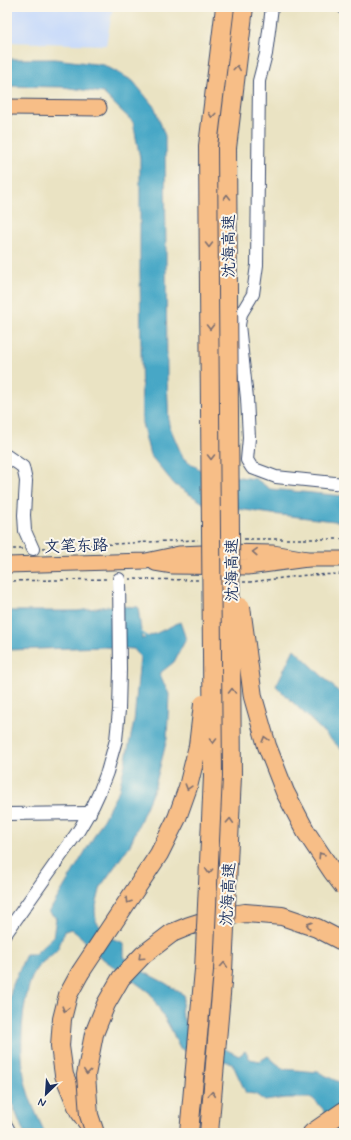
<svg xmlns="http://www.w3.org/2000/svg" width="351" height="1140" viewBox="0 0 351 1140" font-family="Mynerve,'LXGW WenKai TC',sans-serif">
<rect width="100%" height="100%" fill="#fbf7ec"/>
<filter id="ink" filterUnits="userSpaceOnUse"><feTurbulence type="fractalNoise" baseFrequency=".025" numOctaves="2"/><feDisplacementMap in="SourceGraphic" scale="8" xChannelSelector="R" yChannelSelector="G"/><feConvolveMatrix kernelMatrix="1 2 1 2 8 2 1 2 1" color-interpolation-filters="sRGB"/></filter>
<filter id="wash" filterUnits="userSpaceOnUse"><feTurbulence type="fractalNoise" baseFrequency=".012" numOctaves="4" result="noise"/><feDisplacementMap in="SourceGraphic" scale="16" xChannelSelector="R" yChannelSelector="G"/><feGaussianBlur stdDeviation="0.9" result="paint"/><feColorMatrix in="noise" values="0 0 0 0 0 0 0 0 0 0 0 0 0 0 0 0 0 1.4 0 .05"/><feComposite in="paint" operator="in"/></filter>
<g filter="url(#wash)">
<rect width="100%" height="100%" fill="#eae3c3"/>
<polygon fill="#cadcf9" points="7,7 113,7 106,45 7,42"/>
<g fill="#47a7c6" stroke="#316b92">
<polygon points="7,59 55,59 104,65 133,81 155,108 165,136 167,379 169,425 183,458 205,473 256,479 270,489 344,496 344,522 272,514 205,504 175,485 150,455 142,423 140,271 140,158 133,122 103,93 63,87 7,86"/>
<path d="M108,606L138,607L142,639L157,633L180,622L186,639L174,662L159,674L169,694L167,739L155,786L130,845L101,886L95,910L96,921L108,937L124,943V957L140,970L165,983L184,995L181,1012L188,1031L239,1056L245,1051L250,1059L260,1061L268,1056L283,1069L318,1072L341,1083L344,1089V1093L340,1097L344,1113V1133H332L323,1109L312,1098H286L265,1101L255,1094L246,1093L232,1063L186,1052L179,1047L172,1031L150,993L99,956L81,937L71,929L65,931C62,937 60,946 56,951C48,959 37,964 33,975C21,1002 19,1052 25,1081C28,1097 38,1118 45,1133H24L14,1108L7,1083V1012L12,987L26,954H35L53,937L56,918L49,912L92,840L119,790L134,722L140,657L134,649L104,647L7,650V611H78Z"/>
<polygon points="294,649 344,697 344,752 276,686"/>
</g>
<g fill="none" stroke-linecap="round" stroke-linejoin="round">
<polyline stroke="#47a7c6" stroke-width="2.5" points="139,631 148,638"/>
</g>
</g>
<g filter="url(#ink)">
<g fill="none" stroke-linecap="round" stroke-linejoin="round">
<g stroke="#3a4a6d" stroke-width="14">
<g id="minor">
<polyline points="272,7 266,54 259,81 257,265 253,294 241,314 239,325 247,398 249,438 247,460 252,468 276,477 344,484"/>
<polyline points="343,7 344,8"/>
<polyline points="7,456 23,467 26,481 24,515 25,531 33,549"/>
<polyline points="7,814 90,813"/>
<polyline points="7,932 79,830 93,806 99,793 107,772 116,740 119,710 120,670 119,579"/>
<polyline points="7,1127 10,1133"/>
</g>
</g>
<g stroke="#3a4a6d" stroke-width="17">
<g id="major">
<polyline points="7,107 99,108"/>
<polyline points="155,563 173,566 248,567 307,559 344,559"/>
<polyline points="7,565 146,561 179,554 226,552 273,553 307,559"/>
</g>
</g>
<g stroke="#3a4a6d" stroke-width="20">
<g id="highway">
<polyline points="209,288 208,146 225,7"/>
<polyline points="228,292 227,148 244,7"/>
<polyline points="172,933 189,926 214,918 245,913 282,916 317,928 344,942"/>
<polyline points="80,973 68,995 62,1019 60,1046 64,1075 79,1111 94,1132"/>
<polyline points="312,1133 344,1111"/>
</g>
</g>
<g stroke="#3a4a6d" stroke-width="1.5" stroke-dasharray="3 3" stroke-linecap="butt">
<polyline points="244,539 344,539"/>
<polyline points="42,548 168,541 198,540"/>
<polyline points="7,549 22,549"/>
<polyline points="129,579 199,580"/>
<polyline points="7,581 109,579"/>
<polyline points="243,582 250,582 307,575 344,574"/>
</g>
<use href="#minor" stroke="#fff" stroke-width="12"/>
<use href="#major" stroke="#f7be87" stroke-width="15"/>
<use href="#highway" stroke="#f7be87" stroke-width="18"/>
<g stroke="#3a4a6d" stroke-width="20" stroke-linecap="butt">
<g id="highway-bridge">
<polyline points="241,607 253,697 267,746 285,792 306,832 332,871 344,887"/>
<polyline points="80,973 159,854 177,818 188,787 198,746 203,704"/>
<polyline points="95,1133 89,1115 86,1075 94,1034 106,1004 121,978 143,955 172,933"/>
<polyline points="189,1133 204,970 213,776 209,288"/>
<polyline points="209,1133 223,971 232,776 228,292"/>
</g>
</g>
<use href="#highway-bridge" stroke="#f7be87" stroke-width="18"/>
</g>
<defs><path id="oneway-chevron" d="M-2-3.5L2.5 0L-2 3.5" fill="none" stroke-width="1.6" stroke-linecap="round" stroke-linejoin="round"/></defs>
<g stroke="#7e6f70">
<use href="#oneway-chevron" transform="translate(237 68) rotate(-83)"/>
<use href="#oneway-chevron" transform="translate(212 115) rotate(97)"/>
<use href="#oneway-chevron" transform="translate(227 197) rotate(-90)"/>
<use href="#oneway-chevron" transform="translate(209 245) rotate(90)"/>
<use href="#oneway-chevron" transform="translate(210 327) rotate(90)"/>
<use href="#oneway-chevron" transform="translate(211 457) rotate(90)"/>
<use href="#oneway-chevron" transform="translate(255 552) rotate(-177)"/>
<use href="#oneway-chevron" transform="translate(232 691) rotate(-90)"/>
<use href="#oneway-chevron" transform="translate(265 739) rotate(-106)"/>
<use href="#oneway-chevron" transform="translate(213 741) rotate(90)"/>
<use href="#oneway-chevron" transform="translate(188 787) rotate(107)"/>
<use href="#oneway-chevron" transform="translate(230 821) rotate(-87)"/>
<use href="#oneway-chevron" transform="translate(321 855) rotate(-123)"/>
<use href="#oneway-chevron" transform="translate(209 871) rotate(93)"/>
<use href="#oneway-chevron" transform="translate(128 901) rotate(123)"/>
<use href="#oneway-chevron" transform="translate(309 925) rotate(-162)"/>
<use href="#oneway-chevron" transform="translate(141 957) rotate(137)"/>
<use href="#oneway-chevron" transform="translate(224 965) rotate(-87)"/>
<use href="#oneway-chevron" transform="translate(65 1009) rotate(105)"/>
<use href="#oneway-chevron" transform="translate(87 1072) rotate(96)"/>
<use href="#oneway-chevron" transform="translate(212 1094) rotate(-85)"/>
</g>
</g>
<g text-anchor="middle" stroke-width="4" stroke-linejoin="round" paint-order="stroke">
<g font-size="16" fill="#1b2f5e" stroke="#fbf7ec">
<text transform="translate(228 246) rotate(-90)" y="6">沈海高速</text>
<text transform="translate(76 545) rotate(-2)" y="6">文笔东路</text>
<text transform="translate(231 570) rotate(-90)" y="6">沈海高速</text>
<text transform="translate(227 894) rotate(-87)" y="6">沈海高速</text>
</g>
</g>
<rect width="351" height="1140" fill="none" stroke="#fbf7ec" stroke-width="24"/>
<g transform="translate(46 1094) rotate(205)" stroke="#fbf7ec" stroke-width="3" paint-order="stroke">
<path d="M0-3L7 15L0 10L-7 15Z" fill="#1b2f5e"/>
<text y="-6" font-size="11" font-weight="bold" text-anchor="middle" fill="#1b2f5e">N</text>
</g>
</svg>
